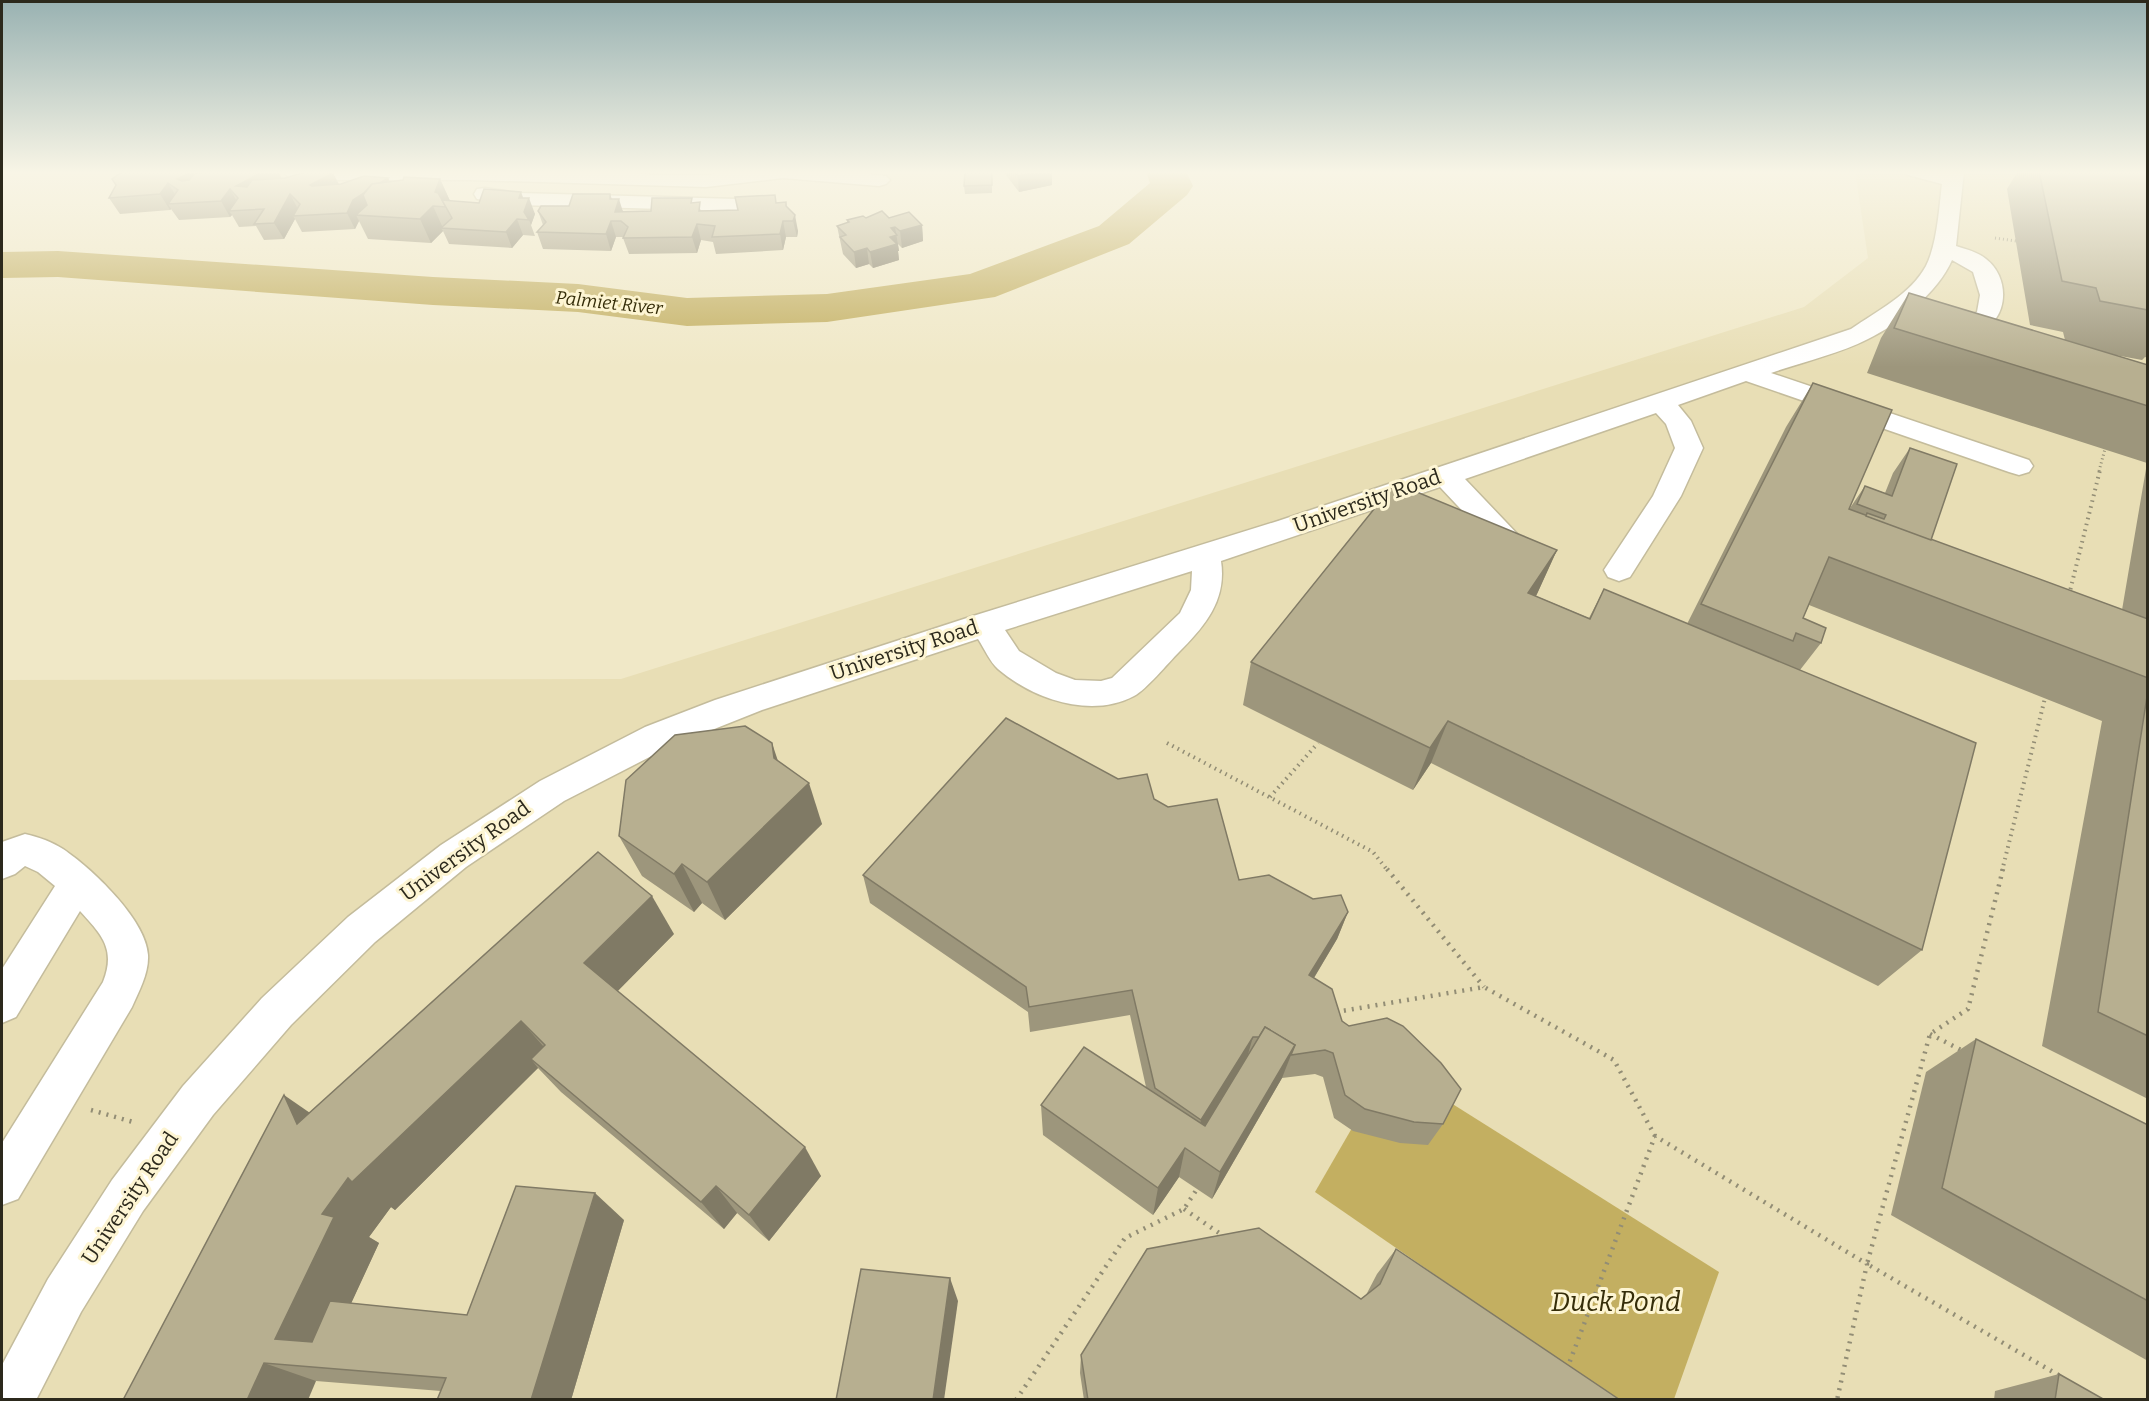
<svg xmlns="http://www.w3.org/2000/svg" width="2149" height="1401" viewBox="0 0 2149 1401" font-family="Bitter,serif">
<rect width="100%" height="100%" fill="#f0e8c7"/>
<polygon fill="#e8deb5" points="1855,171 2147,171 2147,1399 2,1399 2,680 621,679 1804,307 1868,258"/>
<polygon fill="#c3af61" points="1389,1064 1719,1272 1674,1399 1615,1399 1315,1192"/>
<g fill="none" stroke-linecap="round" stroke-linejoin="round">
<polygon fill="#c3af61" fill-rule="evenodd" points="1146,171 1186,171 1193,186 1187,195 1129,244 995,297 827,322 687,326 578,312 433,305 58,277 2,278 2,252 58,251 433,277 578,284 687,298 827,294 970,274 1099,226 1150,183"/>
<g stroke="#c4bc9c" stroke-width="3">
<g id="minor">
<polygon points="288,171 561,171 668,175 706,175 738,171 846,171 886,176 890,180 886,184 879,186 783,178 706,187 471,180 296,180 289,178 286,174"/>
<path d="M1905,171H1964L1956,246C1965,249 1978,252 1986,259C2018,284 2003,342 1958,331L1955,326L1958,321L1977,312L1980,295L1973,272L1952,260C1938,292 1899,324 1868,339C1839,354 1802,362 1771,373L2029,460L2033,466L2029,472L2019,475L2009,472L1746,381L1678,405L1691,421L1703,448L1681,496L1630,577L1619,581L1608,577L1604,570L1653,496L1675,448L1666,424L1656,413L1465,479L1524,541L1529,548L1524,555L1514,558L1504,555L1440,487L1221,561C1227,600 1205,626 1179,652C1168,663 1146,690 1134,696C1091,719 1033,699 998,669C990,662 984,648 978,639L762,710L669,747L564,801L466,867L375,942L291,1025L213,1115L143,1211L81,1312L36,1400H2V1365L48,1279L112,1180L183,1086L262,998L348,917L441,845L540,781L645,727L715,700L973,616L1278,521L1851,329C1877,311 1911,294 1926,266C1937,244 1939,209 1942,184L1908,175ZM1192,571L1191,590L1180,613L1112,678L1101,681L1075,680L1056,673L1019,651L1005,630Z"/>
<polygon points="485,188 519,193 737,199 745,200 748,205 745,210 737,211 519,205 477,199 474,194 477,189"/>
<path d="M25,834C39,837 52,842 63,849C91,868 146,919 148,955C149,973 139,991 132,1007L18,1199L2,1205V1143L103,982C116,949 102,935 80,911L16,1017L2,1023V969L55,886L38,872L25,866L15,874L2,879V842Z"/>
</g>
</g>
<g stroke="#928d75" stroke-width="3" stroke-dasharray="1 3" stroke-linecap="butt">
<polyline points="1995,238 2016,241"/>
<polyline points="2099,471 2105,449"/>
</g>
<g stroke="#928d75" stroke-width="4" stroke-dasharray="1.5 4.5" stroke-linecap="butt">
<polyline points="2069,595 2100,470"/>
<polyline points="1167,743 1373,852 1388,871"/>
<polyline points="1270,797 1318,743"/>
<polyline points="2002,871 2045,698"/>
</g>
<g stroke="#928d75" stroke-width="4.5" stroke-dasharray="2 6" stroke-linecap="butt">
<polyline points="1387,869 1484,987"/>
<polyline points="2003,869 1968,1009 1930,1034 1867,1264 2060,1376"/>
<polyline points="1336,1012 1484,987 1614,1060 1655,1136"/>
<polyline points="1930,1034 1965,1052"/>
<polyline points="91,1110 133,1122"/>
<polyline points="1184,1209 1225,1237"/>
<polyline points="1567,1369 1655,1136 1867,1264 1837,1400"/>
<polyline points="1016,1400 1125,1238 1184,1209 1197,1189"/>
</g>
<use href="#minor" fill="#fff" fill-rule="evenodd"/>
</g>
<g fill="#9d967c">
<polygon points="278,171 281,178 339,184 388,178 390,182 440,179 450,201 479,203 524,198 535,214 531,225 535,236 523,235 512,248 449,244 443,231 431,243 368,239 359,221 355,229 302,232 295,219 284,239 264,240 256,226 239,227 232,215 230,217 179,220 171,209 170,210 120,214 109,198 116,186"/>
<polygon points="992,171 992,193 965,194 964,186"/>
<polygon points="1003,171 1052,171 1052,185 1019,192"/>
<polygon points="2018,171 2148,171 2148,358 2145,357 2142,360 2115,355 2148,365 2148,1099 2042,1046 2102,721 1809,605 1803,618 1821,643 1800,670 1922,950 1878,986 1431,763 1413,790 1243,705 1251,662 1557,550 1536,596 1589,618 1604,589 1687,624 1786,427 1813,383 1850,508 1865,486 1885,493 1893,473 1910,448 1931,540 2122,610 2147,463 1867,373 1881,338 1909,293 2065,340 2063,332 2030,325 2007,189"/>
<polygon points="775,195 776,203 786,202 787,207 798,231 797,237 786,237 783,250 716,254 713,242 701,240 697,253 629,254 623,238 624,237 616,237 611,251 543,249 537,232 543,225 538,211 612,199 623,211 651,211 693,203 702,211 738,210"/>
<polygon points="866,218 889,218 922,225 923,241 902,248 898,244 899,251 898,251 899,260 873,268 869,264 856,268 843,254 837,226 847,223 847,220"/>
<polygon points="778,761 822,824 725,920 702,903 694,912 642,876 619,836"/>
<polygon points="1154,799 1239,880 1313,899 1348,912 1337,939 1314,978 1342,1021 1443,1124 1428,1145 1400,1143 1353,1131 1334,1118 1323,1077 1315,1074 1282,1078 1212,1199 1179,1177 1153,1215 1043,1135 1041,1105 1146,1087 1130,1015 1030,1032 1028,1012 870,903 863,875"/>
<polygon points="674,934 617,991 821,1176 769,1241 737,1213 724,1229 561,1092 538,1068 395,1210 391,1207 369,1237 379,1243 351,1303 467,1315 624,1220 571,1400 437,1400 441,1391 316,1381 123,1400 309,1113"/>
<polygon points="1976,1039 2148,1125 2148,1361 1891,1215 1926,1072"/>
<polygon points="1396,1249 1620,1400 1084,1400 1080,1373 1081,1355 1361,1299 1366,1295 1377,1274"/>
<polygon points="2059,1374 2055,1400 1994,1400 1995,1391"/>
</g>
<g fill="#807a65">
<polygon points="194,171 222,171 187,195 177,179"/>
<polygon points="264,171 278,171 283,181 245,202 236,186"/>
<polygon points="1042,171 1052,171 1052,185 1019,192 1018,176"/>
<polygon points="333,173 341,188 318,201 310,185"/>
<polygon points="388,178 395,194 361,216 356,215 359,221 355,229 347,213 353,200"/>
<polygon points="440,179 451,203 441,200 435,192"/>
<polygon points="168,183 178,199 168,204 171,209 170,210 160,194"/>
<polygon points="230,189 239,205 229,211 232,215 230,217 221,201"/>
<polygon points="521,192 526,205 529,198 535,214 531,225 529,220 527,220 519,198"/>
<polygon points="290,194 299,211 293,216 295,219 284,239 274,223"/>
<polygon points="610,194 616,210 619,199 624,215 622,223 615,215 610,199"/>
<polygon points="433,206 443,228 441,228 443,231 431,243 420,219"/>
<polygon points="795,215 798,231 797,237 793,221"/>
<polygon points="517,219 523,235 512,248 506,232"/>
<polygon points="611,221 616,237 611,251 606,234"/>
<polygon points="783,221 786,237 783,250 780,234"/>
<polygon points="697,224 701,240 697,253 692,237"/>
<polygon points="922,225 923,241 902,248 900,231"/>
<polygon points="895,227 899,251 898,251 899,260 873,268 870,252 890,237 891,228"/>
<polygon points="867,248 869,264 856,268 854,252"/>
<polygon points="1557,550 1537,594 1509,637 1528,593"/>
<polygon points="1448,721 1431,763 1413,790 1430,748"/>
<polygon points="772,743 786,785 774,758"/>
<polygon points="809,783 822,824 725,920 707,882"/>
<polygon points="682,864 702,903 694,912 674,874"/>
<polygon points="652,896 674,934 610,999 584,963"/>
<polygon points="1348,912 1337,939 1300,1001 1309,975"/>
<polygon points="521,1021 551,1055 531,1059 538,1068 395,1210 391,1207 369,1237 379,1243 326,1358 275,1339 322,1214 348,1178"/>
<polygon points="1253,1037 1246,1061 1196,1141 1201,1120"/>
<polygon points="1295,1045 1282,1078 1212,1199 1220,1172"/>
<polygon points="284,1095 329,1126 297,1124"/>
<polygon points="805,1147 821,1176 769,1241 749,1215"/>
<polygon points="1185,1148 1179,1177 1153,1215 1158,1188"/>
<polygon points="716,1186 737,1213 724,1229 701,1202"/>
<polygon points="595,1193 624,1220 571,1400 531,1400"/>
<polygon points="950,1278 958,1301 944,1400 933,1400"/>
<polygon points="264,1363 316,1381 308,1400 247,1400"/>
</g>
<g fill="#b7af90" stroke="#807a65" stroke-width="1.5">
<polygon points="123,171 194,171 177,179 182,181 189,180 195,173 226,171 264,171 236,186 247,187 252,180 285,178 309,171 333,173 310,185 312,186 341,184 364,176 388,178 380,183 372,184 364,193 353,200 347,213 293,216 300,204 290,194 274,223 254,224 264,209 229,211 238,198 230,189 221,201 168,204 178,190 168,183 160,194 109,198 116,185 112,179"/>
<polygon points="992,171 992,185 964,186 965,172"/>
<polygon points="1015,171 1042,171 1018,176"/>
<polygon points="2039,171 2148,171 2148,310 2100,301 2096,288 2062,281"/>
<polygon points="404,177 440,179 435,192 438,193 446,207 433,206 420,219 356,215 367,205 363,195 372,184 403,180"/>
<polygon points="484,189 521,192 519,198 529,198 524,212 529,220 517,219 506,232 441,228 452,218 442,200 479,203"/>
<polygon points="573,194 610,194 610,199 619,199 615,212 651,211 652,198 692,198 691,203 700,202 699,211 738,210 735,197 775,195 776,203 786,202 786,206 795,215 793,221 783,221 780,234 712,237 715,226 697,224 692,237 623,238 628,227 621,221 611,221 606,234 537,232 546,222 538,211 541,206 569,206"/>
<polygon points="882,211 889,218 909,212 922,225 900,231 895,227 891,228 897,235 890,237 897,244 870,252 867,248 854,252 840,237 846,235 837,226 849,222 847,220 863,216 866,218"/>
<polygon points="1909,293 2148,365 2148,406 1894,328"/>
<polygon points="1813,383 1892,410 1849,509 2148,619 2148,678 1829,557 1803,618 1826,628 1821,643 1796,633 1793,641 1701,604"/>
<polygon points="1910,448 1957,464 1931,540 1866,516 1867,513 1884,519 1886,515 1857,504 1865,486 1892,496"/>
<polygon points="1395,483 1557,550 1528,593 1590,619 1604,589 1976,743 1922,950 1448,721 1430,748 1251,662"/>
<polygon points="2148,690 2148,1036 2098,1012"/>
<polygon points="1006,718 1118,779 1147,774 1154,799 1168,807 1217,799 1239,880 1269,875 1313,899 1341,895 1348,912 1309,975 1332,989 1342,1021 1349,1026 1387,1018 1403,1026 1441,1063 1461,1089 1443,1124 1414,1122 1365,1109 1345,1095 1333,1053 1325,1050 1291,1055 1295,1045 1265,1027 1259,1037 1253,1037 1201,1120 1155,1088 1132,990 1029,1007 1026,987 863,875"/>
<polygon points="745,726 772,743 774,758 809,783 707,882 682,864 674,874 619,836 626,780 675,735"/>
<polygon points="598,852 652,896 584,963 805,1147 749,1215 716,1186 701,1202 531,1059 545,1045 521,1021 352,1182 348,1178 322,1214 334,1217 275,1339 312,1342 330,1301 467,1315 516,1186 595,1193 531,1400 437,1400 446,1378 264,1363 247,1400 123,1400 284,1095 297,1124"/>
<polygon points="1265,1027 1295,1045 1220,1172 1185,1148 1158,1188 1041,1105 1084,1047 1205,1126"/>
<polygon points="1976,1039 2148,1125 2148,1301 1942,1188"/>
<polygon points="1259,1228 1361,1299 1380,1284 1396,1249 1620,1400 1088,1400 1081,1355 1147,1249"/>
<polygon points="861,1269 950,1278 933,1400 836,1400"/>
<polygon points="2059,1374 2105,1400 2055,1400"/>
</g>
<linearGradient id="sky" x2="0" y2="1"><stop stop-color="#99b2b2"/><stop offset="0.47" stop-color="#f8f5e6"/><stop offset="1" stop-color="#f8f5e6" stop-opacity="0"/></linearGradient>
<rect width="2149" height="367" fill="url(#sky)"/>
<g text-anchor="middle" stroke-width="6" stroke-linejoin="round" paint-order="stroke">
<g font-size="18" font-style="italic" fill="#352d09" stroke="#fdf5d3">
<text transform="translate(609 303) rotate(6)" y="6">Palmiet River</text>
</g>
<g font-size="21" fill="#2c291c" stroke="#fdf5d3">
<text transform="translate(1367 501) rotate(-19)" y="7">University Road</text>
<text transform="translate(904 650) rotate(-18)" y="7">University Road</text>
<text transform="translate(465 851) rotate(-36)" y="7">University Road</text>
<text transform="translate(130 1198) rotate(-56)" y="7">University Road</text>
</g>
<g font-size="27" font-style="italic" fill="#352d09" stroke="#fdf5d3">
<text x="1616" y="1311">Duck Pond</text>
</g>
</g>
<rect width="2149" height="1401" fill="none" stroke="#2c291c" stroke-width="6"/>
</svg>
